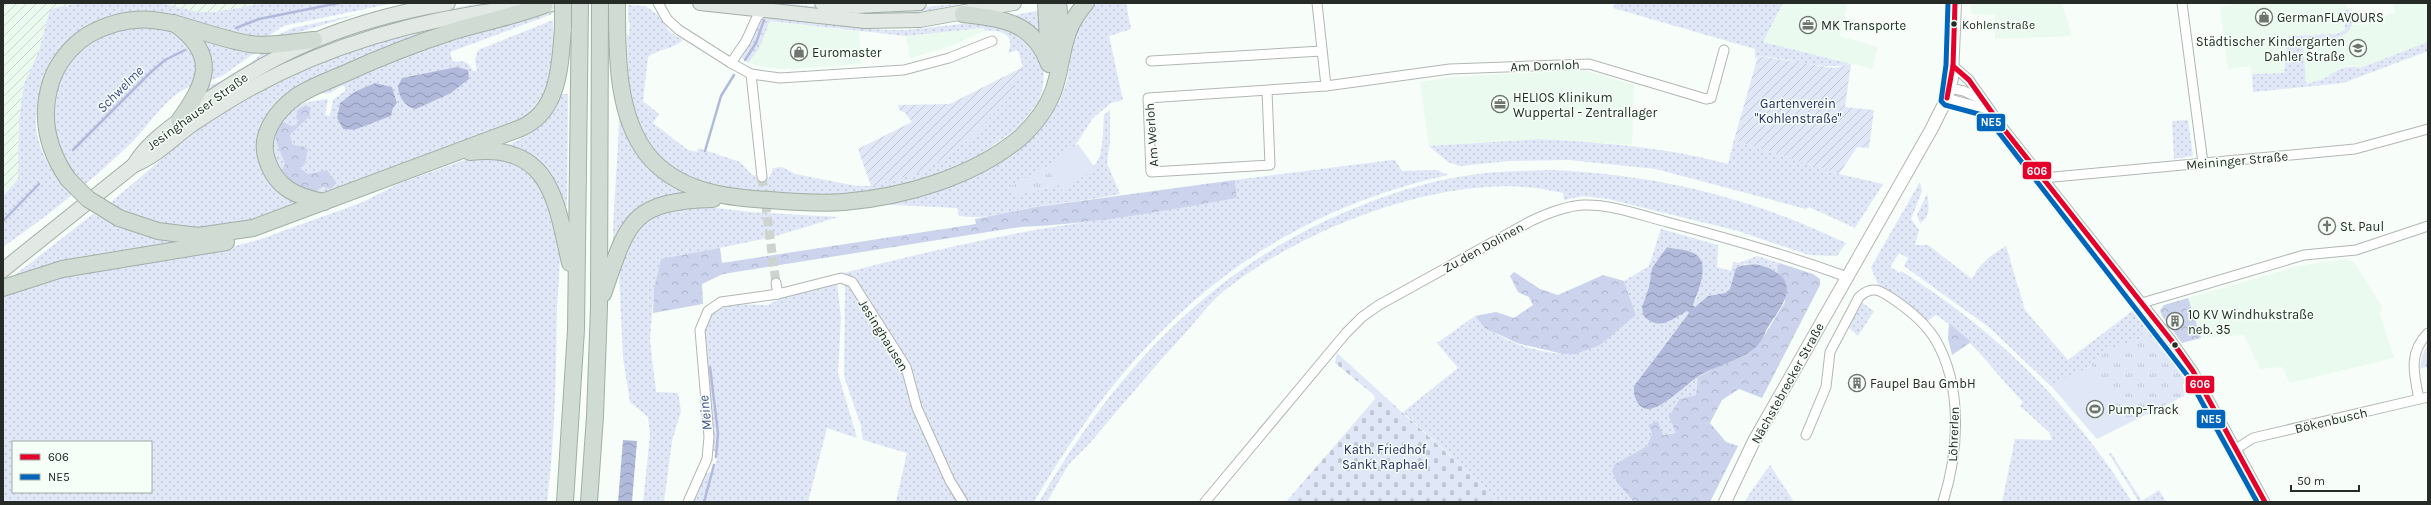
<svg xmlns="http://www.w3.org/2000/svg" width="2431" height="505" viewBox="0 0 2431 505" font-family="Karla,sans-serif">
<defs>
<pattern id="industrial-furrows" width="10" height="10" patternUnits="userSpaceOnUse"><rect width="10" height="10" fill="#ebfaee"/><path d="M-1 1l2-2M0 10L10 0M9 11l2-2" fill="none" stroke="#c9d6cc"/></pattern>
<pattern id="grass-dots" width="8" height="8" patternUnits="userSpaceOnUse"><rect width="8" height="8" fill="#e0e7f7"/><path d="M2 2h.1M6 6h.1" fill="none" stroke="#c0c6d4" stroke-width="1.8" stroke-linecap="round"/></pattern>
<pattern id="forest-crowns" width="20" height="18" patternUnits="userSpaceOnUse"><rect width="20" height="18" fill="#cbd3ed"/><path d="M2 6a3 3 0 1 1 6 0M12 15a3 3 0 1 1 6 0" fill="none" stroke="#aeb5cb"/></pattern>
<pattern id="cemetery-stones" width="16" height="16" patternUnits="userSpaceOnUse"><rect width="16" height="16" fill="#e0e7f7"/><path d="M2 7V4a2 2 0 0 1 4 0v3zM10 15v-3a2 2 0 0 1 4 0v3z" fill="#c0c6d4"/></pattern>
<pattern id="park-tufts" width="24" height="20" patternUnits="userSpaceOnUse"><rect width="24" height="20" fill="#e0e7f7"/><path d="M3 7l-1-3M5 7V3M7 7l1-3M15 17l-1-3M17 17v-4M19 17l1-3" fill="none" stroke="#c0c6d4"/></pattern>
<pattern id="garden-furrows" width="10" height="10" patternUnits="userSpaceOnUse"><rect width="10" height="10" fill="#e0e7f7"/><path d="M-1 1l2-2M0 10L10 0M9 11l2-2" fill="none" stroke="#c0c6d4"/></pattern>
<pattern id="water-waves" width="16" height="10" patternUnits="userSpaceOnUse"><rect width="16" height="10" fill="#b2badc"/><path d="M0 5q4-4 8 0t8 0" fill="none" stroke="#9197b2"/></pattern>
</defs>
<rect width="100%" height="100%" fill="#f7fdf8"/>
<g fill="#ebfaee">
<polygon points="1783,3 1848,3 1839,36 1878,47 1872,69 1763,42"/>
<polygon points="1971,3 2062,3 2072,36 1995,39 1995,15 1971,14"/>
<polygon points="2243,3 2345,3 2348,9 2345,11 2345,30 2337,34 2288,36 2284,73 2252,74 2250,66 2228,69 2220,7"/>
<polygon points="2428,3 2428,42 2360,68 2350,65 2336,70 2330,76 2306,85 2303,42 2333,41 2345,34 2353,25 2385,23 2384,16 2395,13 2392,4"/>
<polygon points="769,21 859,31 861,64 792,69 769,68 748,63 759,49"/>
<polygon points="984,28 984,31 954,45 910,58 906,36"/>
<polygon points="1583,70 1634,85 1632,145 1540,139 1429,146 1420,82 1452,77"/>
<polygon points="2345,259 2354,262 2379,302 2382,309 2380,314 2394,358 2290,383 2282,367 2260,369 2244,335 2201,338 2188,298 2298,266"/>
</g>
<g fill="url(#industrial-furrows)">
<polygon points="3,3 80,3 50,9 39,51 24,84 19,119 18,179 3,196"/>
<polygon points="161,3 266,3 214,12 198,12"/>
</g>
<g fill="url(#grass-dots)" fill-rule="evenodd">
<path d="M80,3H161L198,12H214L266,3H394L283,26L261,41C240,35 219,30 199,23C160,10 126,3 88,27C46,87 10,112 61,184L72,174C48,130 42,78 87,45C92,41 100,33 106,30C118,26 151,26 165,25L195,49L197,84C166,92 149,128 126,148C88,184 46,217 3,247V196L18,179L19,119L24,84L39,51L50,9Z"/>
<path d="M483,3H508C464,12 419,17 377,29C332,42 289,61 248,83L250,78L337,37L420,14Z"/>
<polygon points="742,3 783,3 853,11 900,10 964,3 922,12 873,15"/>
<path d="M1093,3H1126L1131,29L1109,36L1123,100L1111,103L1093,118L1074,147L1046,167L1008,188L1016,195L1059,185L1063,191C1104,161 1101,165 1104,115L1110,110V142L1107,163L1120,194C1092,200 1063,202 1035,207C1009,211 985,220 959,216L957,208L874,204L919,194L984,172L1037,134L1059,103L1067,81L1076,25Z"/>
<path d="M1616,3H1783L1763,42L1851,64C1820,71 1789,58 1758,56L1755,59V49L1613,8Z"/>
<path d="M628,5L645,6L657,14L670,32L683,40C672,50 660,48 648,57L643,101L659,114L653,123L688,150L697,152L698,148L740,162L752,175L769,178L773,168L782,167L795,174L856,186H871L915,174L943,159L972,137L1023,67L1018,50L1008,53C1017,34 999,29 984,31V28L906,36L770,21L759,49L748,63L741,57L763,18L768,16L883,30H907L979,22L1023,34L1041,58L1044,71L1043,86L1039,100L1020,126L984,152L951,170L927,179L893,189L834,196L794,195L703,186L666,165L639,134L628,88L627,35H629L630,22L628,21Z"/>
<path d="M2348,9L2354,17C2351,43 2324,41 2303,42L2306,84C2313,82 2324,80 2330,75C2340,68 2347,65 2360,68L2428,42V51L2343,83L2253,92L2252,74L2284,73L2288,36L2337,34L2345,30V11Z"/>
<polygon points="1041,10 1042,38 1011,16"/>
<path d="M552,12V14L450,52L453,62C463,60 468,61 473,71H477L475,60L478,50L553,20L554,56L546,87L540,99L524,119L513,127L329,193C288,201 256,156 281,121C284,116 288,110 293,107C303,102 316,101 326,99H328L325,115L330,116L333,100L346,90L343,85L330,93L313,94L424,48ZM375,83L392,87L397,103L393,108L391,116L354,130L343,129L337,118L340,103L356,91ZM306,105L311,108L310,116L290,135L293,145L303,146L308,150L305,164L300,166L301,169L308,174L327,170L337,183L332,189L324,187L314,193L295,187L283,176V169L285,164C280,149 269,135 283,121L294,127L299,121L296,117L297,110Z"/>
<polygon points="359,14 276,39 273,37 293,28"/>
<path d="M476,18L274,111L268,180L281,195L293,201L294,205C279,212 264,221 249,225C205,237 148,226 110,203C156,165 210,114 263,88C331,54 403,34 476,18Z"/>
<polygon points="201,40 256,52 222,76 208,81"/>
<path d="M277,50L204,95L207,85C225,83 252,65 263,51Z"/>
<path d="M561,94H568L567,205L565,206L561,196L503,146C530,138 551,120 561,94Z"/>
<path d="M619,111L627,133L697,193L672,197L613,244C613,200 619,156 619,111Z"/>
<polygon points="2188,120 2193,156 2174,159 2172,121"/>
<path d="M1540,139C1604,143 1666,147 1728,164L1734,140L1839,174L1883,184L1855,228L1809,207L1806,209L1656,169L1569,160L1509,161L1460,166L1448,162L1429,146Z"/>
<path d="M478,157C500,157 527,163 540,182C546,191 554,214 557,224C563,251 558,282 557,309C556,373 555,438 547,502H3V294L46,278L208,253L258,240L363,202L400,183L462,161ZM13,442H151V492H13Z"/>
<path d="M1392,160H1395L1402,171L1437,170L1448,175C1253,219 1133,333 1034,502H965L955,485L920,407L913,378L853,279L832,276C909,256 987,237 1066,225C1123,216 1180,208 1237,198L1235,180Z"/>
<path d="M1552,170C1658,175 1750,197 1846,243L1837,256L1809,255L1738,231L1608,199L1583,196L1564,200L1563,193C1459,166 1305,226 1224,291C1210,302 1199,318 1187,331C1154,367 1122,405 1090,443L1068,465L1047,502H1039C1116,369 1215,263 1360,206C1397,191 1437,179 1478,174C1502,171 1527,171 1552,170Z"/>
<path d="M1920,182L1922,191L1911,219L1919,230L1915,245H1928L1972,279C1980,263 1990,256 2006,246L2025,310L2068,360L2135,309L2147,325L2139,340L2108,350L2090,363L2092,366L2055,383L2053,388L1990,328L1904,266L1908,258L1899,253L1890,267L1900,273L1901,271C1996,330 2074,407 2132,502H2002L2015,439L2052,440L2050,433L2020,406L2023,402C1993,371 1973,339 1936,315L1926,322L1908,305L1878,285L1871,267Z"/>
<path d="M1927,194C1929,203 1931,218 1920,223L1917,215Z"/>
<path d="M699,206L750,212L838,217L773,237L661,260L654,288L650,340L656,392L678,393L681,411L672,441L664,502H643L650,435L648,417L630,402L623,358L619,272C624,249 636,222 659,212C671,207 687,208 699,206Z"/>
<polygon points="93,214 140,234 185,242 11,278"/>
<path d="M1661,229L1718,245L1717,267L1731,271L1733,262L1739,263L1757,256L1779,263L1777,272L1764,266L1744,264L1730,289L1725,293L1708,296L1695,307L1693,305L1697,297L1692,252L1667,247L1652,268L1649,287L1642,307L1643,315L1682,314L1687,311L1689,313L1653,360L1634,393L1642,407H1655L1698,377L1696,395L1680,400L1676,433L1663,435L1648,424L1652,433L1647,446L1615,464L1613,471L1618,484L1634,502H1488L1494,496L1403,412L1458,368L1437,343L1475,316C1497,342 1541,355 1575,354L1636,315L1624,281L1649,266Z"/>
<polygon points="837,283 841,317 838,373 857,438 827,428 808,502 692,502 702,475 714,471 718,452 712,451 703,337 709,316 719,308 730,304 768,305 782,298"/>
<polygon points="845,284 854,291 903,367 959,502 896,502 907,453 863,440 861,426 844,376"/>
<polygon points="1861,302 1874,311 1858,336 1848,327"/>
<polygon points="2111,453 2142,501 2159,490 2166,502 2139,502 2109,454"/>
<polygon points="1770,465 1794,502 1745,502 1748,496"/>
</g>
<g fill="url(#forest-crowns)">
<path d="M306,105L311,108L310,116L290,135L293,145L303,146L308,150L305,164L301,166V169L308,174L327,170L337,183L331,189L323,187L314,193L301,190L283,176V168L285,164C280,149 269,136 282,121L294,127L299,121L296,118L297,110Z"/>
<path d="M1235,180L1237,198C1165,211 1093,224 1020,227L723,274L702,284L703,304L653,313L654,288L661,259L720,248L722,263L976,224L975,219L1036,207Z"/>
<polygon points="1779,263 1813,274 1820,279 1820,285 1762,398 1739,389 1722,400 1710,423 1726,442 1738,446 1710,502 1634,502 1618,484 1612,471 1615,464 1647,446 1652,433 1648,425 1658,421 1663,435 1676,433 1669,416 1680,399 1696,395 1698,377 1759,344 1785,302 1783,278 1777,272"/>
<polygon points="1514,272 1540,289 1558,295 1603,275 1624,281 1636,315 1600,345 1575,354 1563,354 1517,343 1485,328 1475,316 1496,312 1514,318 1533,305 1529,297 1518,292 1510,276"/>
<polygon points="2188,298 2201,338 2182,343 2162,316 2160,310 2164,305"/>
<polygon points="1949,323 1971,342 1952,355 1948,339"/>
</g>
<polygon fill="url(#cemetery-stones)" points="1337,353 1494,496 1488,502 1286,502 1375,399 1374,395 1335,363"/>
<g fill="url(#park-tufts)">
<polygon points="1046,167 1059,185 1016,195 1008,188"/>
<polygon points="2147,325 2182,370 2190,383 2183,384 2184,396 2127,424 2090,363 2108,350 2139,340"/>
<polygon points="2428,344 2428,367 2420,368 2422,356"/>
</g>
<g fill="url(#garden-furrows)">
<polygon points="1758,56 1834,68 1851,64 1845,107 1874,110 1869,148 1857,147 1839,174 1734,140"/>
<polygon points="1023,67 1008,99 972,137 943,159 915,174 871,186 858,149 912,122 904,112 900,111 898,105 950,104"/>
</g>
<g fill="#e0e7f7">
<polygon points="1078,144 1095,168 1063,191 1046,167"/>
<polygon points="2092,366 2127,424 2097,439 2053,388 2054,383"/>
<circle cx="2127" cy="407" r="7"/>
</g>
<g fill="url(#water-waves)">
<path d="M457,67L468,70L469,79L451,93L416,109C405,108 398,95 398,86L402,78Z"/>
<polygon points="375,83 392,87 397,103 393,108 391,116 354,130 343,129 337,118 340,103 356,91"/>
<path d="M1667,247C1674,249 1684,249 1691,252C1713,259 1698,291 1693,305L1695,307L1708,296L1725,293L1730,289L1736,268C1750,262 1764,264 1776,272C1800,287 1778,311 1768,327C1765,332 1763,340 1758,345C1743,360 1717,365 1699,376C1686,384 1665,407 1649,409C1637,409 1633,395 1634,386L1689,313L1687,311C1670,320 1659,332 1643,315L1642,307L1649,287L1652,268Z"/>
<polygon points="623,440 637,441 632,502 618,502"/>
</g>
<g fill="none" stroke-linecap="round" stroke-linejoin="round">
<g stroke="#b2badc" stroke-width="2.5">
<polyline points="236,28 259,19 339,3"/>
<polyline points="745,60 756,43 764,20"/>
<polyline points="73,150 151,72 165,60 185,50"/>
<polyline points="705,151 721,96 734,75"/>
<polyline points="3,221 39,184"/>
<polyline points="710,367 718,433 716,457"/>
<polyline points="704,502 714,465"/>
</g>
<polyline stroke="#cdd3ce" stroke-width="9" stroke-dasharray="9 4.5" stroke-linecap="butt" points="762,177 776,283"/>
<g stroke="#b2b7b3" stroke-width="11">
<g id="minor">
<polyline points="658,3 667,19 679,30 731,63 751,74 780,78 904,70 949,58 992,41"/>
<polyline points="2182,3 2203,163"/>
<polyline points="1151,61 1322,51"/>
<polyline points="731,63 746,41 757,17 764,10"/>
<polyline points="1953,66 1969,80 2003,128 2171,340 2193,371 2265,502"/>
<polyline points="751,74 762,177"/>
<polyline points="1326,86 1450,69 1589,64 1706,99 1711,98 1724,50"/>
<polyline points="1950,88 1964,91 1982,100"/>
<polyline points="1267,91 1270,165 1151,172 1148,98 1326,86 1317,3"/>
<polyline points="1947,98 1989,110"/>
<polyline points="2043,178 2355,149 2428,129"/>
<polyline points="776,283 778,294"/>
<polyline points="2142,303 2304,255 2356,250 2428,226"/>
<path d="M2419,399C2414,374 2408,353 2428,333"/>
<path d="M1806,435L1826,387L1830,352L1859,297C1872,285 1880,290 1893,299C1908,309 1925,323 1935,339C1963,386 1959,451 1943,502"/>
<polyline points="2236,449 2253,438 2428,397"/>
<polyline points="688,502 707,459 709,437 700,330 708,311 721,302 778,294 841,278 852,282 906,367 917,408 950,481 963,502"/>
<path d="M1205,502L1346,333L1362,317L1379,305L1531,221C1548,213 1565,206 1583,205C1611,204 1640,215 1667,222C1727,238 1788,255 1847,277"/>
</g>
</g>
<g stroke="#b2b7b3" stroke-width="14">
<polyline id="secondary" points="1725,502 1754,441 1931,130 1947,98 1952,78 1955,3"/>
</g>
<g stroke="#a1afa5" stroke-width="16">
<g id="primary">
<polyline points="700,3 865,21 920,20 1014,3"/>
<polyline points="822,3 856,6 919,3"/>
<path d="M134,165C147,142 172,126 193,110C277,50 346,21 448,3"/>
<path d="M3,270L134,165C157,156 173,138 193,124C208,114 224,104 239,95C340,36 453,10 569,3"/>
</g>
</g>
<g stroke="#a1afa5" stroke-width="18">
<g id="motorway">
<path d="M617,3C617,52 616,114 647,154C676,191 725,198 770,200C794,202 820,204 844,202C904,197 973,177 1020,138C1034,125 1046,110 1053,92C1065,59 1059,33 1086,3"/>
<polyline points="1046,3 1049,60"/>
<polyline points="1058,3 1063,44"/>
<path d="M963,14C1002,19 1033,21 1049,64"/>
<path d="M174,23C219,55 207,82 179,121"/>
<path d="M470,152C551,143 556,201 570,263"/>
<path d="M68,179C47,149 40,117 51,82C57,63 71,46 88,35C150,0 190,34 250,44C270,47 293,42 314,40"/>
<path d="M324,202C297,197 276,188 267,160C258,135 277,110 297,96C312,86 330,80 346,73C381,57 417,43 454,31C484,22 515,16 544,5"/>
<path d="M119,218L158,231L198,236L253,228L521,128C560,111 560,64 563,28"/>
<polyline points="3,288 62,269 226,242"/>
<path d="M603,294C628,222 630,201 713,199"/>
<polyline points="565,502 576,330 580,3"/>
<polyline points="589,502 595,416 599,307 600,3"/>
</g>
</g>
<use href="#minor" stroke="#fefffe" stroke-width="9"/>
<use href="#secondary" stroke="#fefffe" stroke-width="12"/>
<use href="#primary" stroke="#e2e9e4" stroke-width="14"/>
<use href="#motorway" stroke="#cfdbd3" stroke-width="16"/>
<g stroke="#a1afa5" stroke-width="18" stroke-linecap="butt">
<g id="motorway-bridge">
<polyline points="563,3 563,28"/>
<polyline points="68,179 88,199 119,218"/>
</g>
</g>
<use href="#motorway-bridge" stroke="#cfdbd3" stroke-width="16"/>
<g stroke="#f5fff7" stroke-width="8">
<g id="bus-1">
<polyline points="1953,66 1969,80 2003,128 2171,340 2193,371 2265,502"/>
<polyline points="1947,98 1953,66 1955,3"/>
</g>
</g>
<g stroke="#f5fff7" stroke-width="8">
<polyline id="bus-2" points="1948,3 1946,65 1941,101 1945,105 1986,116 2187,375 2257,502"/>
</g>
<use href="#bus-1" stroke="#e4002b" stroke-width="5"/>
<use href="#bus-2" stroke="#0065bd" stroke-width="5"/>
</g>
<defs>
<g id="shop-ring" transform="scale(0.9)"><circle r="9.5" fill="#f5fff7" stroke="#6f7470" stroke-width="1.5"/><path d="M-5-2.5h2.3a2.7 3.5 0 0 1 5.4 0H5L5.5 6h-11ZM-1.5-2.5h3a1.5 2.3 0 0 0-3 0Z" fill="#6f7470"/></g>
<g id="office-ring" transform="scale(0.9)"><circle r="9.5" fill="#f5fff7" stroke="#6f7470" stroke-width="1.5"/><path d="M-6-3h4V-5.5h4V-3h4V5H-6ZM-1-4.5V-3h2v-1.5ZM-6 0V1H6V0Z" fill="#6f7470"/></g>
<g id="school-ring" transform="scale(0.9)"><circle r="9.5" fill="#f5fff7" stroke="#6f7470" stroke-width="1.5"/><path d="M0-5L7-2L0 1L-7-2ZM-4 1L0 2.5L4 1V4Q0 6-4 4Z" fill="#6f7470"/></g>
<g id="church-ring" transform="scale(0.9)"><circle r="9.5" fill="#f5fff7" stroke="#6f7470" stroke-width="1.5"/><path d="M-1.2-6h2.4v3.5h3.3v2.4h-3.3V6h-2.4V-.1h-3.3v-2.4h3.3Z" fill="#6f7470"/></g>
<g id="building-ring" transform="scale(0.9)"><circle r="9.5" fill="#f5fff7" stroke="#6f7470" stroke-width="1.5"/><path d="M-4-6H4V6H1V3H-1V6H-4ZM-2.5-4.3h1.7v1.8h-1.7ZM.8-4.3h1.7v1.8H.8ZM-2.5-1h1.7V.8h-1.7ZM.8-1h1.7V.8H.8Z" fill="#6f7470"/></g>
<g id="stadium-ring" transform="scale(0.9)"><circle r="9.5" fill="#f5fff7" stroke="#6f7470" stroke-width="1.5"/><path d="M0-5a6.5 5 0 1 0 0 10a6.5 5 0 1 0 0-10ZM-3.5-1.8h7v3.6h-7Z" fill="#6f7470"/></g>
</defs>
<g fill-rule="evenodd">
<use href="#shop-ring" x="2264" y="17"/>
<use href="#office-ring" x="1808" y="25"/>
<use href="#school-ring" x="2358" y="48"/>
<use href="#shop-ring" x="799" y="52"/>
<use href="#office-ring" x="1500" y="104"/>
<use href="#church-ring" x="2327" y="226"/>
<use href="#building-ring" x="2175" y="321"/>
<use href="#building-ring" x="1857" y="383"/>
<use href="#stadium-ring" x="2095" y="409"/>
</g>
<g fill="#262b27" stroke="#f5fff7" stroke-width="1.5">
<circle cx="1954" cy="24" r="3.5"/>
<circle cx="2175" cy="345" r="3.5"/>
</g>
<g text-anchor="middle" stroke-width="3" stroke-linejoin="round" paint-order="stroke">
<g font-size="12" fill="#262b27" stroke="#f5fff7" text-anchor="start">
<text x="1962" y="29">Kohlenstraße</text>
</g>
<g font-size="13" fill="#262b27" stroke="#f5fff7" text-anchor="start">
<text x="2277" y="22">GermanFLAVOURS</text>
<text x="1821" y="30">MK Transporte</text>
<text x="2345" y="46" text-anchor="end">Städtischer Kindergarten<tspan x="2345" dy="15">Dahler Straße</tspan></text>
<text x="812" y="57">Euromaster</text>
<text x="1513" y="102">HELIOS Klinikum<tspan x="1513" dy="15">Wuppertal - Zentrallager</tspan></text>
<text x="2340" y="231">St. Paul</text>
<text x="2188" y="319">10 KV Windhukstraße<tspan x="2188" dy="15">neb. 35</tspan></text>
<text x="1870" y="388">Faupel Bau GmbH</text>
<text x="2108" y="414">Pump-Track</text>
</g>
<g font-size="13" fill="#262b27" stroke="#f5fff7">
<text transform="translate(1545 65) rotate(-2)" y="5">Am Dornloh</text>
<text transform="translate(197 111) rotate(-36)" y="5">Jesinghauser Straße</text>
<text transform="translate(1151 135) rotate(-94)" y="5">Am Werloh</text>
<text transform="translate(2237 160) rotate(-5)" y="5">Meininger Straße</text>
<text transform="translate(1483 247) rotate(-29)" y="5">Zu den Dolinen</text>
<text transform="translate(884 335) rotate(58)" y="5">Jesinghausen</text>
<text transform="translate(1787 383) rotate(-61)" y="5">Nächstebrecker Straße</text>
<text transform="translate(2331 420) rotate(-13)" y="5">Bökenbusch</text>
<text transform="translate(1953 434) rotate(-88)" y="5">Löhrerlen</text>
</g>
<g font-size="13" fill="#262b67" stroke="#f5fff7">
<text x="1798" y="108">Gartenverein<tspan x="1798" dy="15">"Kohlenstraße"</tspan></text>
<text x="1385" y="454">Kath. Friedhof<tspan x="1385" dy="15">Sankt Raphael</tspan></text>
</g>
<g font-size="14" font-style="italic" fill="#444c8c" stroke="#f5fff7">
<text transform="translate(120 89) rotate(-45)" y="5">Schwelme</text>
<text transform="translate(705 413) rotate(-96)" y="5">Meine</text>
</g>
</g>
<g stroke="#f5fff7" stroke-width="1.5">
<rect x="1976" y="113" width="30" height="19" rx="4" fill="#0065bd"/>
<rect x="2022" y="161" width="30" height="19" rx="4" fill="#e4002b"/>
<rect x="2185" y="375" width="30" height="19" rx="4" fill="#e4002b"/>
<rect x="2196" y="409" width="30" height="20" rx="4" fill="#0065bd"/>
</g>
<g font-size="11" text-anchor="middle" font-weight="bold" fill="#fff">
<text x="1991" y="126">NE5</text>
<text x="2037" y="175">606</text>
<text x="2200" y="388">606</text>
<text x="2211" y="423">NE5</text>
</g>
<rect width="2431" height="505" fill="none" stroke="#262b27" stroke-width="8"/>
<rect x="12" y="441" width="140" height="52" fill="#f5fff7" stroke="#a2aaa4"/>
<rect x="20" y="454" width="20" height="6" fill="#e4002b" stroke="#a2aaa4"/>
<text x="48" y="461" font-size="12" fill="#262b27">606</text>
<rect x="20" y="474" width="20" height="6" fill="#0065bd" stroke="#a2aaa4"/>
<text x="48" y="481" font-size="12" fill="#262b27">NE5</text>
<path d="M2291 485v6h68v-6" fill="none" stroke="#262b27" stroke-width="2"/>
<text x="2297" y="485" font-size="12" fill="#262b27" stroke="#f5fff7" stroke-width="3" paint-order="stroke">50 m</text>
</svg>
